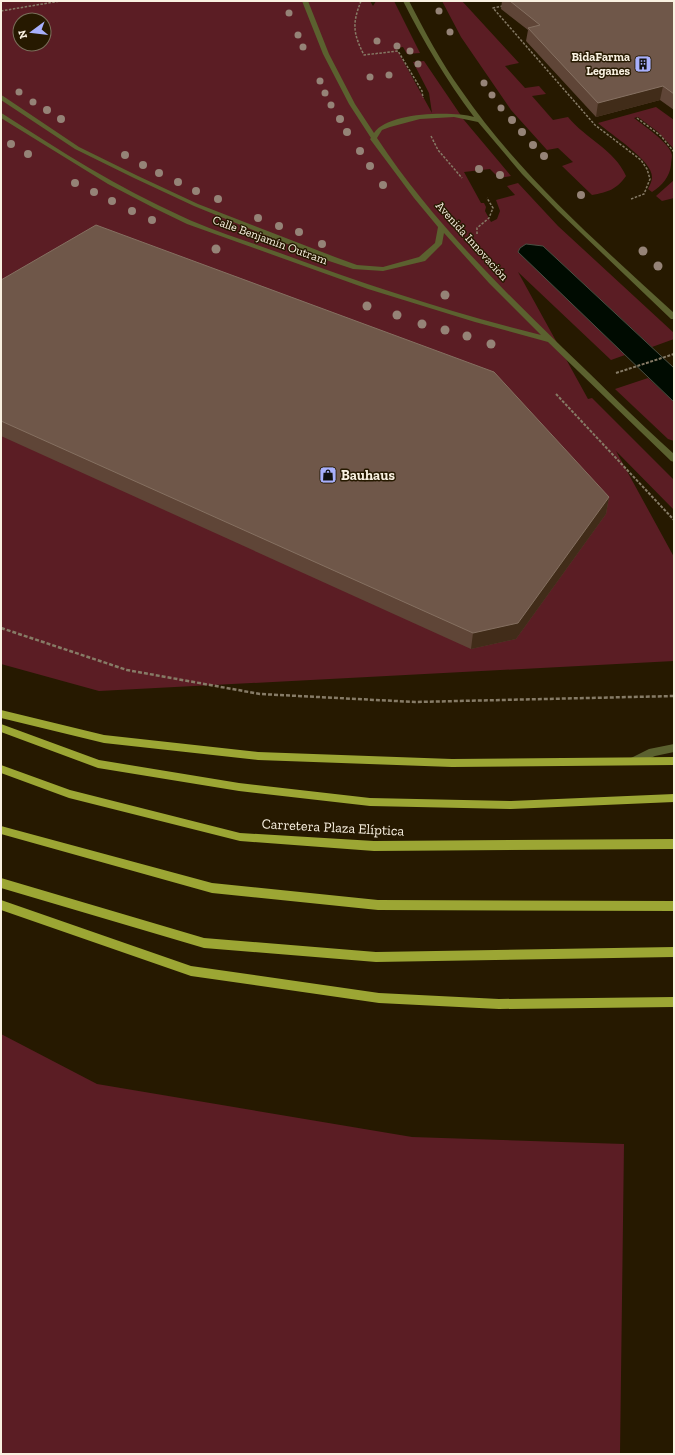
<svg xmlns="http://www.w3.org/2000/svg" width="675" height="1455" viewBox="0 0 675 1455" font-family="'Zilla Slab',serif">
<rect width="100%" height="100%" fill="#261900"/>
<g fill="#5b1d24" fill-rule="evenodd">
<path d="M1,1H370L373,6L376,1H394L420,53L407,54L403,47L396,48L432,113L429,93L413,62L424,61L464,120L511,176L499,178L490,169L464,172L481,203H484L486,207L485,211L491,222L497,219L500,211L496,200L515,195L507,186L518,183L558,226L674,333V339L652,347L543,246L518,252L625,355L611,360L518,272L588,399L592,398L674,480V510L616,451L674,557V661L99,691L1,664ZM20,20H44V44H20Z"/>
<path d="M442,1H462L519,63L505,66L525,88L539,86L546,94L532,96L553,120L568,117C586,139 615,150 626,176C616,190 608,192 592,195L562,166L573,162L558,148L547,150L511,110L461,37Z"/>
<path d="M656,107L674,120V149L658,132L638,117L634,118C644,126 670,143 672,155C672,158 671,162 671,165C670,176 662,186 652,192L648,189C650,185 652,181 652,177C653,161 610,134 598,123Z"/>
<polygon points="674,180 674,198 662,201 656,196"/>
<polygon points="648,378 674,402 674,441 668,439 615,389"/>
<polygon points="1,1034 97,1084 412,1137 624,1144 620,1454 1,1454"/>
</g>
<polygon fill="#000b01" stroke="#4b5044" points="526,244 543,246 674,368 674,402 518,252 520,248"/>
<g fill="none" stroke-linecap="round" stroke-linejoin="round">
<g stroke="#867b66" stroke-width="1.5" stroke-dasharray="2.5 1.5" stroke-linecap="butt">
<path d="M361,1C352,24 353,33 364,55L398,51L422,91L423,98"/>
<polyline points="503,6 493,8 595,125 641,160 647,169 650,179 644,194 631,199"/>
<polyline points="1,11 60,1"/>
<polyline points="637,118 661,136 674,152"/>
<polyline points="431,136 438,150 462,178"/>
<polyline points="477,234 477,228 489,218 493,208 487,198"/>
</g>
<g stroke="#867b66" stroke-width="2" stroke-dasharray="3 1.5" stroke-linecap="butt">
<polyline points="616,373 674,354"/>
<polyline points="556,394 674,520"/>
</g>
<polyline stroke="#867b66" stroke-width="2.5" stroke-dasharray="4 2" stroke-linecap="butt" points="1,628 127,670 260,694 415,702 674,696"/>
<polygon fill="#5b612f" fill-rule="evenodd" points="674,744 674,752 655,756 635,765 631,764 630,761 631,758 649,749"/>
<path fill="#5b612f" fill-rule="evenodd" d="M302,1H308L329,54L355,104L374,133C388,112 452,111 474,117C446,80 424,42 403,1H409C425,32 441,62 461,90C519,175 599,244 674,313V319H671L558,211L522,174L478,122L454,117L420,119L390,127L382,130L377,138C428,216 496,283 563,348C600,383 636,420 674,454V462L671,461L548,342L475,322L368,289L187,224L154,208L108,184L1,118V113L3,114C60,151 119,188 181,216C213,231 247,241 280,253C366,285 453,313 541,335L489,283L444,233L442,244L425,261L383,271L353,269L329,261L194,206L134,178L75,149L1,100V95L3,96L79,147L138,176L198,204L335,257L357,265L383,267L419,257L435,243L438,227L414,198L370,139L371,138L349,104L323,54Z"/>
<g fill="#9ca634" fill-rule="evenodd">
<polygon points="1,710 104,735 258,752 452,759 674,757 674,765 452,767 258,760 104,743 1,718"/>
<polygon points="1,724 99,760 239,783 370,798 511,801 674,794 674,802 511,809 370,806 239,791 98,768 1,732"/>
<polygon points="1,765 70,790 240,833 374,841 674,839 674,849 374,851 240,841 69,798 1,773"/>
<polygon points="1,826 212,883 378,900 674,901 674,911 378,910 212,893 1,834"/>
<polygon points="1,878 204,938 376,952 674,947 674,957 376,962 204,948 1,888"/>
<polygon points="1,900 191,966 379,993 499,999 674,997 674,1007 499,1009 379,1003 191,976 1,910"/>
</g>
</g>
<g fill="#958377">
<circle cx="439" cy="11" r="3.5"/>
<circle cx="289" cy="13" r="3.5"/>
<circle cx="450" cy="32" r="3.5"/>
<circle cx="298" cy="35" r="3.5"/>
<circle cx="377" cy="41" r="3.5"/>
<circle cx="397" cy="46" r="3.5"/>
<circle cx="303" cy="47" r="3.5"/>
<circle cx="410" cy="51" r="3.5"/>
<circle cx="418" cy="64" r="3.5"/>
<circle cx="389" cy="75" r="3.5"/>
<circle cx="370" cy="77" r="3.5"/>
<circle cx="320" cy="81" r="3.5"/>
<circle cx="484" cy="83" r="3.5"/>
<circle cx="19" cy="92" r="3.5"/>
<circle cx="325" cy="93" r="3.5"/>
<circle cx="492" cy="95" r="3.5"/>
<circle cx="33" cy="102" r="3.5"/>
<circle cx="331" cy="105" r="3.5"/>
<circle cx="501" cy="108" r="3.5"/>
<circle cx="47" cy="110" r="4"/>
<circle cx="61" cy="119" r="4"/>
<circle cx="340" cy="119" r="4"/>
<circle cx="512" cy="120" r="4"/>
<circle cx="347" cy="132" r="4"/>
<circle cx="522" cy="132" r="4"/>
<circle cx="11" cy="144" r="4"/>
<circle cx="533" cy="145" r="4"/>
<circle cx="360" cy="151" r="4"/>
<circle cx="28" cy="154" r="4"/>
<circle cx="125" cy="155" r="4"/>
<circle cx="544" cy="156" r="4"/>
<circle cx="143" cy="165" r="4"/>
<circle cx="370" cy="166" r="4"/>
<circle cx="479" cy="169" r="4"/>
<circle cx="159" cy="173" r="4"/>
<circle cx="500" cy="175" r="4"/>
<circle cx="178" cy="182" r="4"/>
<circle cx="75" cy="183" r="4"/>
<circle cx="383" cy="185" r="4"/>
<circle cx="196" cy="191" r="4"/>
<circle cx="94" cy="192" r="4"/>
<circle cx="581" cy="195" r="4"/>
<circle cx="218" cy="199" r="4"/>
<circle cx="112" cy="201" r="4"/>
<circle cx="132" cy="211" r="4"/>
<circle cx="258" cy="218" r="4"/>
<circle cx="152" cy="220" r="4"/>
<circle cx="279" cy="226" r="4"/>
<circle cx="299" cy="232" r="4"/>
<circle cx="322" cy="244" r="4"/>
<circle cx="216" cy="249" r="4.5"/>
<circle cx="643" cy="251" r="4.5"/>
<circle cx="658" cy="266" r="4.5"/>
<circle cx="445" cy="295" r="4.5"/>
<circle cx="367" cy="306" r="4.5"/>
<circle cx="397" cy="315" r="4.5"/>
<circle cx="422" cy="324" r="4.5"/>
<circle cx="445" cy="330" r="4.5"/>
<circle cx="467" cy="336" r="4.5"/>
<circle cx="491" cy="344" r="4.5"/>
</g>
<g fill="#5f4537">
<polygon points="502,1 674,1 674,110 660,100 596,117 526,41 528,30 501,9"/>
<polygon points="1,280 609,497 606,514 516,639 471,649 1,436"/>
</g>
<g fill="#412c19">
<polygon points="663,86 660,100 596,117 598,103"/>
<polygon points="609,497 606,514 516,639 471,649 473,633"/>
</g>
<g fill="#6f5749" stroke="#857061">
<polygon points="510,1 674,1 674,94 663,86 598,103 528,28 540,25"/>
<polygon points="96,225 494,372 609,497 518,623 473,633 1,421 1,280"/>
</g>
<defs>
<g id="building-square" transform="scale(0.9)"><rect x="-9" y="-9" width="18" height="18" rx="4" fill="#a8b0fc" stroke="#261900"/><path d="M-4-6H4V6H1V3H-1V6H-4ZM-2.5-4.3h1.7v1.8h-1.7ZM.8-4.3h1.7v1.8H.8ZM-2.5-1h1.7V.8h-1.7ZM.8-1h1.7V.8H.8Z" fill="#111"/></g>
<g id="shop-square" transform="scale(0.9)"><rect x="-9" y="-9" width="18" height="18" rx="4" fill="#a8b0fc" stroke="#261900"/><path d="M-5-2.5h2.3a2.7 3.5 0 0 1 5.4 0H5L5.5 6h-11ZM-1.5-2.5h3a1.5 2.3 0 0 0-3 0Z" fill="#111"/></g>
</defs>
<g fill-rule="evenodd">
<use href="#building-square" x="643" y="64"/>
<use href="#shop-square" x="328" y="475"/>
</g>
<g text-anchor="middle" stroke-width="3" stroke-linejoin="round" paint-order="stroke">
<g font-size="12" font-weight="bold" fill="#f9f1e1" stroke="#261900" text-anchor="end">
<text x="630" y="61">BidaFarma<tspan x="630" dy="14">Leganes</tspan></text>
</g>
<g font-size="12" fill="#f9f1e1" stroke="#261900">
<text transform="translate(270 240) rotate(20)" y="4">Calle Benjamín Outram</text>
<text transform="translate(472 241) rotate(48)" y="4">Avenida Innovación</text>
</g>
<g font-size="14" font-weight="bold" fill="#f9f1e1" stroke="#261900" text-anchor="start">
<text x="341" y="480">Bauhaus</text>
</g>
<g font-size="14" fill="#f9f1e1" stroke="#261900">
<text transform="translate(333 827) rotate(3)" y="5">Carretera Plaza Elíptica</text>
</g>
</g>
<rect width="675" height="1455" fill="none" stroke="#f9f1e1" stroke-width="4"/>
<g transform="translate(32 32) rotate(255)"><circle r="19" fill="#261900" stroke="#7a6f5a"/>
<path d="M0-3L7 15L0 10L-7 15Z" fill="#a8b0fc"/>
<text y="-6" font-size="11" font-weight="bold" text-anchor="middle" fill="#f9f1e1">N</text>
</g>
</svg>
